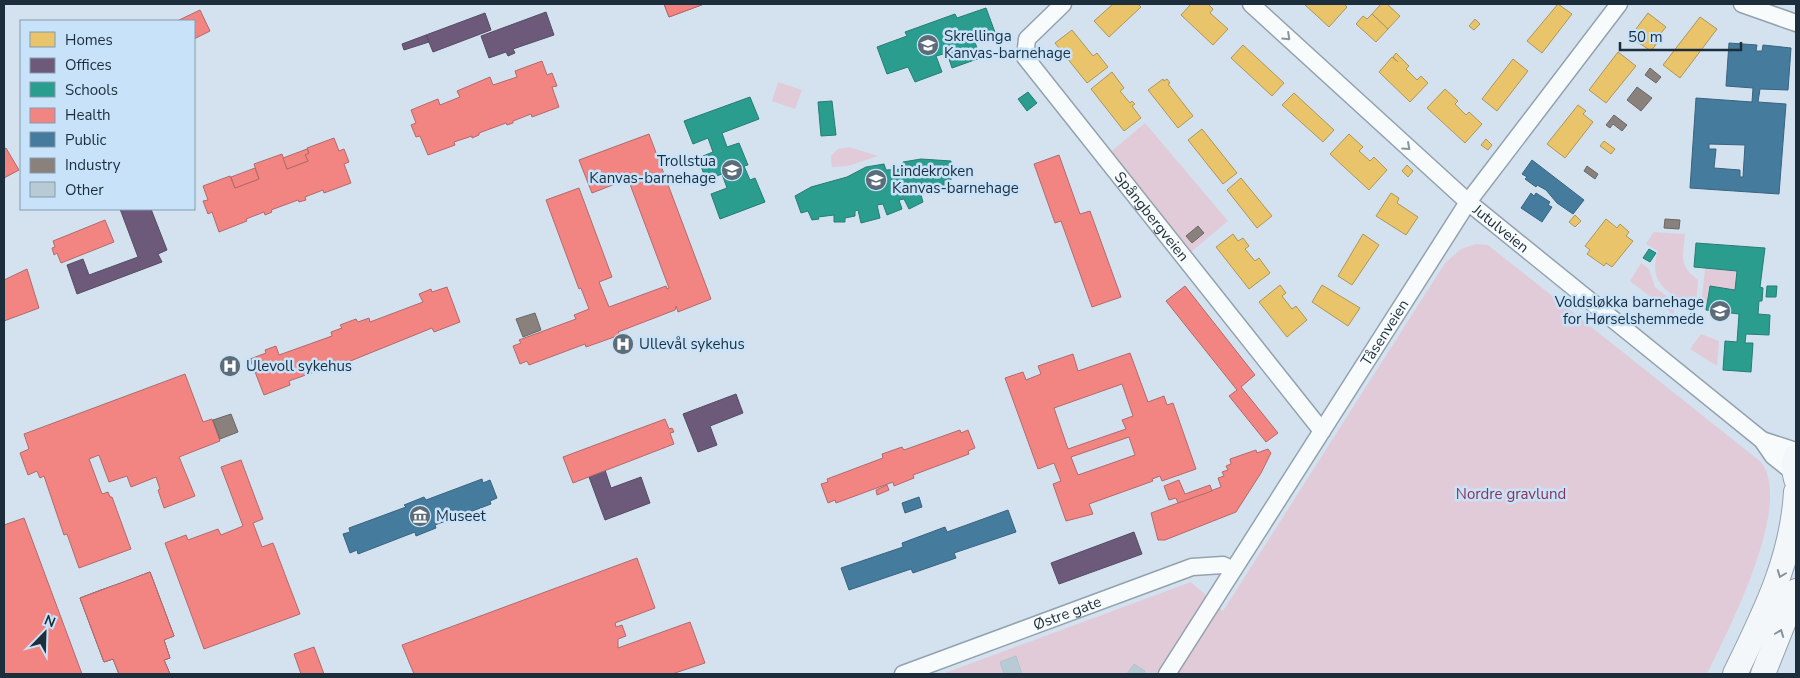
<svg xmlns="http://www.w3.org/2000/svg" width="1800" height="678" viewBox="0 0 1800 678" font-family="'Nunito Sans',sans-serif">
<rect width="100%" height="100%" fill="#d3e2ee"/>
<g fill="#e2cbd8">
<polygon points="778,82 802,90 795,109 772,101"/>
<polygon points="1145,123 1228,221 1186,256 1107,155"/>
<polygon points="849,147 878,156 848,166 832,167 831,156 838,149"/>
<path d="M1654,232L1685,234C1683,257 1678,265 1698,280L1696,305L1687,306C1665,289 1648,282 1658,251L1646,244Z"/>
<path d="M1476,244L1488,245L1761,462C1794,504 1728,631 1707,674H942L1191,582L1223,611L1445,263L1461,249Z"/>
<polygon points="1641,263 1649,269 1655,287 1674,302 1674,315 1630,281"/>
<polygon points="1705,269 1737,271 1735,291 1718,290 1718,287 1710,286 1708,289 1706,311 1701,306"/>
<polygon points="1701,334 1719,341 1717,366 1690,349"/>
</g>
<g fill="#e9c46a" stroke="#ac975c">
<polygon points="1113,4 1138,4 1141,7 1109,37 1094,21"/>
<polygon points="1191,4 1208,4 1213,9 1210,13 1228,29 1213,45 1181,15"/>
<polygon points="1304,4 1344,4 1347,7 1329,27"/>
<polygon points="1381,4 1387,4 1400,16 1388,29 1372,14"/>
<polygon points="1558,4 1572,14 1542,53 1527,41"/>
<polygon points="1648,13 1666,27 1661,33 1663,35 1651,51 1630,37"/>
<polygon points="1372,14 1388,29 1376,42 1356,24 1363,16 1367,19"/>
<polygon points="1700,17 1717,29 1680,78 1663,65"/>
<polygon points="1475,19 1480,24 1474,30 1469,26"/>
<polygon points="1072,30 1093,56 1097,53 1108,67 1087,83 1055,43"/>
<polygon points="1243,45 1284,83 1272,96 1231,58"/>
<polygon points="1618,52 1636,66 1606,103 1589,90"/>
<polygon points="1396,53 1409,66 1406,69 1417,80 1421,76 1428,83 1410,102 1379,72 1392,57 1398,62 1393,57"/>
<polygon points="1513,59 1528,71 1497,111 1482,99"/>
<polygon points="1112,72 1124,88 1120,91 1130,103 1132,101 1135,104 1132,106 1141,118 1124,131 1091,89"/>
<polygon points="1163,79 1164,81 1167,79 1170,83 1168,84 1193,116 1178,128 1148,90"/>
<polygon points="1445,89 1458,101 1455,104 1466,115 1469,112 1482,124 1465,143 1427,108"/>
<polygon points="1294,93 1334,130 1323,142 1282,105"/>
<polygon points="1578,105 1586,111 1583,114 1593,122 1565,158 1547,144"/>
<polygon points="1202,129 1237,173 1223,184 1188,140"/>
<polygon points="1349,134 1363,147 1359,151 1370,161 1374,157 1387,170 1369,190 1330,154"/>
<polygon points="1486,139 1492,145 1488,150 1481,145"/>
<polygon points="1604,141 1615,149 1611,154 1600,146"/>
<polygon points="1407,165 1413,171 1408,177 1402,171"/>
<polygon points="1241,178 1272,216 1257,228 1227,190"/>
<polygon points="1391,193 1399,198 1397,203 1418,217 1406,235 1376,216"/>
<polygon points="1575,215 1581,221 1575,227 1569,222"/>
<polygon points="1606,219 1617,228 1620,224 1629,232 1626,236 1633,241 1612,267 1606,263 1604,266 1587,254 1590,250 1585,246"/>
<polygon points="1233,234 1238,241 1243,238 1249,246 1245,249 1255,261 1259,258 1270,273 1249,289 1216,247"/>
<polygon points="1363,234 1379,245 1352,285 1338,276"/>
<polygon points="1280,285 1286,293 1282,296 1292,309 1296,306 1307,320 1287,337 1259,302"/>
<polygon points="1322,285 1360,308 1348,326 1312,302"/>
</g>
<g fill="#6d597a" stroke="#554c67">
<polygon points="546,12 554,35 513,49 515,53 508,56 506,52 489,58 481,36"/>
<polygon points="485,13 491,30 433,52 426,35"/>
<polygon points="426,35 429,42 404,50 402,44"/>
<polygon points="120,209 151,209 167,250 158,254 162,262 77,294 67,265 83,259 89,275 138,257"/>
<polygon points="736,394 743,413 710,426 717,445 698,452 683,414"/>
<polygon points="605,470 611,488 641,477 650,503 605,520 589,477"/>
<polygon points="1134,532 1142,554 1059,584 1051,563"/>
<polygon points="150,572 174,636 151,644 127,581"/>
<polygon points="127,581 151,644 164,640 170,658 164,660 170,674 119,674 112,656 124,651 101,590"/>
<polygon points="101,590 124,651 112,656 113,659 104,662 80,598"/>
</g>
<g fill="#2a9d8f" stroke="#267c76">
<polygon points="986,8 996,35 975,42 980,58 952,68 947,53 936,56 942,72 915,82 908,67 887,74 877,47 907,36 905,32 955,14 957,18"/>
<polygon points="1028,92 1037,103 1027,111 1018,99"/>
<polygon points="750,97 759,119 722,133 727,147 739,143 748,165 744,166 750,180 755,178 765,202 720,219 711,194 727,188 722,174 706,180 698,158 713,152 708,138 693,144 684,121"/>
<polygon points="832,101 836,135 821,136 818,102"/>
<polygon points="921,159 951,161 951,180 944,180 944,190 930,191 921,195 923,202 909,209 904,199 899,200 902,209 887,215 883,204 877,205 880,218 861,223 858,210 855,211 855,216 845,218 845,222 834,222 834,215 818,217 819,219 812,220 808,211 801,213 795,196 811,187 847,177 866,167 884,164 886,170 903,169 903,162"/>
<polygon points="1696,243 1765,248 1760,287 1763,288 1762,301 1759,301 1758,314 1770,315 1769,335 1746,334 1745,343 1753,343 1751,372 1723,370 1725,341 1737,342 1739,314 1706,310 1710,286 1735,290 1737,271 1694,267"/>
<polygon points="1649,249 1656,253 1650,262 1643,258"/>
<polygon points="1767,286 1777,286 1776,297 1766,297"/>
<polygon points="1691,313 1696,314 1698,318 1695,323 1690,322 1688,317"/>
</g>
<g fill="#f28482" stroke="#b26a6d" fill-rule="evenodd">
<polygon points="664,4 704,4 669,17"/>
<polygon points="664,4 704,4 669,17"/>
<polygon points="200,10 210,31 194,39 194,21 177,21"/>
<polygon points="542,61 547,75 552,73 557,86 552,87 559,107 532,117 531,114 513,121 513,123 507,125 506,123 479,133 479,135 472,138 472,136 454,142 455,145 428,155 420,136 416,137 411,125 416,123 411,110 438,99 440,105 460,97 457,91 490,77 493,85 517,77 515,71"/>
<polygon points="649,134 711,299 678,312 676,306 675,310 618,332 620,335 586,347 585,344 529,365 527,361 520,364 513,346 521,343 519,340 576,319 574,315 589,309 581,288 579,289 546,200 579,188 612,277 599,282 609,307 666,286 667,289 669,288 628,179 592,193 579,160"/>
<polygon points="334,138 339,151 344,149 349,162 344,164 351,183 324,193 323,190 305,197 306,200 299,202 298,200 271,210 272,212 265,215 264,212 246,219 247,221 219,232 212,212 208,214 203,201 208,200 203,186 230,176 235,188 259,179 254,164 282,154 287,169 308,161 305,155 309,153 307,148"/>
<polygon points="6,148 19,170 4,178 4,149"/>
<polygon points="307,149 309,153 305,155 308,161 287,169 283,158"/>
<polygon points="1059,155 1080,214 1090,211 1121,297 1092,307 1061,221 1055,223 1034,164"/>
<polygon points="255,168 259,179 235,188 231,177"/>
<polygon points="105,220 114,242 61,263 57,253 54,255 52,248 55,247 53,241"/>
<polygon points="27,269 39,308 4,321 4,280"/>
<polygon points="1185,286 1255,375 1241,387 1278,433 1266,442 1229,396 1237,390 1166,301"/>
<polygon points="447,287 460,322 434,332 432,328 343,364 342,362 289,381 290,385 264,395 250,359 266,353 265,350 276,346 279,355 332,336 331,332 342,328 340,325 356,319 358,322 369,318 370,322 423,302 419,294 431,289 432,292"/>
<path d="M1130,353L1148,402L1164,396L1167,405L1173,403L1196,469L1162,481L1160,476L1152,479L1153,481L1089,504L1093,514L1066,521L1053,484L1061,481L1054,463L1038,469L1005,378L1023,372L1026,380L1041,374L1038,366L1073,354L1078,371ZM1122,384L1133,416L1122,420L1126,429L1068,449L1054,408ZM1129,437L1135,455L1078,475L1071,457Z"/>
<polygon points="185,374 203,422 212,419 220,441 179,457 195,496 164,508 158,490 160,489 156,477 131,487 127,476 109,482 99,455 89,459 102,494 108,492 110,497 112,497 131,549 79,568 67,534 64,535 44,476 40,478 37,471 28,475 20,453 29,449 24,434"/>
<polygon points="665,419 669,429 672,428 674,432 670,433 674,444 573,483 563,457"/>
<polygon points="960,430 961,433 968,430 975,448 968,451 969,454 913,475 914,478 894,486 893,482 836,503 835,500 828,503 821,484 828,482 827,479 883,458 882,454 902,447 904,450"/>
<polygon points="1268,449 1271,453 1261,473 1236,512 1165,540 1158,540 1151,513 1221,487 1218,478 1224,476 1222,472 1228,470 1226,466 1231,464 1230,459 1256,450 1257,453"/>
<polygon points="241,460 263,519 253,523 262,547 273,543 300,614 204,649 165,543 186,535 188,540 218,529 221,535 243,526 221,467"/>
<polygon points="1179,480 1185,494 1210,485 1212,491 1178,503 1176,498 1169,500 1164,486"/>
<polygon points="887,485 889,490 877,495 876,490"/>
<polygon points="24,518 82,674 4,674 4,525"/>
<polygon points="637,558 655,608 615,623 616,627 622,625 626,636 618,639 618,648 690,622 705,663 672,674 414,674 402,645"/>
<polygon points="150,572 174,636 164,640 170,658 164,660 170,674 119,674 113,659 104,662 80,598"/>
<polygon points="314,647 324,674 301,674 294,654"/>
</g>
<g fill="#457b9d" stroke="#396480" fill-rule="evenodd">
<path d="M1729,43L1757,45L1756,51H1762L1763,45L1791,48L1788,90L1760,89L1758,102L1786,104L1779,194L1690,188L1696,98L1752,102L1753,88L1726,86ZM1709,144L1745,145L1743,177H1740V170L1714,168L1716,149H1709Z"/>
<polygon points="1532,160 1584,200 1573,214 1557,203 1546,190 1537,185 1536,187 1525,179 1527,177 1522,174"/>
<polygon points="1531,193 1534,196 1536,193 1550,202 1548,205 1552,207 1542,222 1521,208"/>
<polygon points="482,479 483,483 490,480 497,498 490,501 491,504 435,525 436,528 416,536 415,532 358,554 357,550 350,553 343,534 350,532 349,528 406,507 404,505 424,497 426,500"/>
<polygon points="919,497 922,507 905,513 902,503"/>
<polygon points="1008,510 1016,532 954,553 956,558 913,573 911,569 849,590 841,568 903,547 902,543 945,527 947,532"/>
</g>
<g fill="#8a817c" stroke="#696869">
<polygon points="1650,68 1661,77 1656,83 1645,75"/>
<polygon points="1637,87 1652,98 1641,111 1627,100"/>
<polygon points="1614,115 1627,125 1622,131 1613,124 1610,128 1606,125"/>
<polygon points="1587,166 1598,174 1595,179 1584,171"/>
<polygon points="1665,219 1680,220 1679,229 1664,228"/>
<polygon points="1198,226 1204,233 1192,243 1186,236"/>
<polygon points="535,313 541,330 523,337 516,319"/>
<polygon points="231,414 238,432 220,439 213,420"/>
</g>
<g fill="#b8cbd5" stroke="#b1c3cd">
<polygon points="1016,656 1022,674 1004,674 1000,662"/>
<polygon points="1134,664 1145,671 1143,674 1127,674"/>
</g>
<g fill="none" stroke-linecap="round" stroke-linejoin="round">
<g stroke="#93a2ae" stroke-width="19">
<g id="minor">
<path id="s1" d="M1063,4L1027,39L1025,57L1322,431"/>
<path id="s2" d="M1251,4L1468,202L1762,440L1773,456L1793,472"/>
<polyline points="1742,4 1796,23"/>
<polyline points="1762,440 1796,451"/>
<path id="s3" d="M903,674L1192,567L1223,565L1233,570"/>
<path id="s4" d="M1167,674L1468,202L1619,4"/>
</g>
</g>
<g stroke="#93a2ae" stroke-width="26">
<g id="secondary">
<polyline points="1796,456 1793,465 1796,479"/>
<path d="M1735,674C1764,614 1792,560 1796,492"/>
<polyline points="1763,674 1796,591"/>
</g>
</g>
<use href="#minor" stroke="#f8fbfc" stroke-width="16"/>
<use href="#secondary" stroke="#f3f7fa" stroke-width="24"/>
</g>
<defs><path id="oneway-chevron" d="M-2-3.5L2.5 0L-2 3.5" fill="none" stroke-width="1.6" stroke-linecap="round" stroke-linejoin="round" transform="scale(1.25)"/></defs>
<g stroke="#8a949c">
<use href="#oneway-chevron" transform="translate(1287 37) rotate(43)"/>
<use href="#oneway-chevron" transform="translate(1407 147) rotate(42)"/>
</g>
<g stroke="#88929b">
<use href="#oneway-chevron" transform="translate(1781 574) rotate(111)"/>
<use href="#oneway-chevron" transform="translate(1780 633) rotate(-69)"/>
</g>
<defs>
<g id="school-disc" transform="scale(1.125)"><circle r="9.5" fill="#5c6d7a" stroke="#c8e3f9"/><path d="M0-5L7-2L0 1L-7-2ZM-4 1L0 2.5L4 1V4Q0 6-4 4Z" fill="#fff"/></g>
<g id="hospital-disc" transform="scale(1.125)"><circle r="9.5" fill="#5c6d7a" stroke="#c8e3f9"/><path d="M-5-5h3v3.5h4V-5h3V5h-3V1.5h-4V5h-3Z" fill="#fff"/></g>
<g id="museum-disc" transform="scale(1.125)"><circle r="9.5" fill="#5c6d7a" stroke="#c8e3f9"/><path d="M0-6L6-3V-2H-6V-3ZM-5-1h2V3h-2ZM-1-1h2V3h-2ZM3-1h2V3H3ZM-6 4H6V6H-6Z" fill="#fff"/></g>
</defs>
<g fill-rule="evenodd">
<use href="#school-disc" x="928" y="45"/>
<use href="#school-disc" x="732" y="170"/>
<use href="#school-disc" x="876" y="180"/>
<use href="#school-disc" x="1720" y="311"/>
<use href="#hospital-disc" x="623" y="344"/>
<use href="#hospital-disc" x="230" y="366"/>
<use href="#museum-disc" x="420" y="516"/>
</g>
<g text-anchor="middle" stroke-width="5" stroke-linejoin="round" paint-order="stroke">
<g font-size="15" fill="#1c2e3c" stroke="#c8e3f9" text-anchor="start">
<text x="944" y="41">Skrellinga<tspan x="944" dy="17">Kanvas-barnehage</tspan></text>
<text x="716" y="166" text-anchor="end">Trollstua<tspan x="716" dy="17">Kanvas-barnehage</tspan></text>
<text x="892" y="176">Lindekroken<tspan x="892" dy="17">Kanvas-barnehage</tspan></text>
<text x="1704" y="307" text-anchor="end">Voldsløkka barnehage<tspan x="1704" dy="17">for Hørselshemmede</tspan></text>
<text x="639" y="349">Ullevål sykehus</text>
<text x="246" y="371">Ulevoll sykehus</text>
<text x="436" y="521">Museet</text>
</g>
<g font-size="15" fill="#1c2e3c" stroke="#c8e3f9">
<text dy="5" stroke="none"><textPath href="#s1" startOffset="272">Spångbergveien</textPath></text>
<text dy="5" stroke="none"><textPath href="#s2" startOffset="336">Jutulveien</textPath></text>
<text dy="5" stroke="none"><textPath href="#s4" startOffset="405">Tåsenveien</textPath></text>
<text dy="5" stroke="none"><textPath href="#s3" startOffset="175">Østre gate</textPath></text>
</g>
<g font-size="15" fill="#8c3252" stroke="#c8e3f9">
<text x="1511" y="499">Nordre gravlund</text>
</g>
</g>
<rect width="1800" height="678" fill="none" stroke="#1c2e3c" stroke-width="10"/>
<rect x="20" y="20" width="175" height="190" fill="#c8e3f9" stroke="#839bad"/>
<rect x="30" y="32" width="25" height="15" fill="#e9c46a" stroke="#839bad"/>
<text x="65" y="45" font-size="15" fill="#1c2e3c">Homes</text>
<rect x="30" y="58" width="25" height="15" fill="#6d597a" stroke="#839bad"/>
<text x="65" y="70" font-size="15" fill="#1c2e3c">Offices</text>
<rect x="30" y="82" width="25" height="15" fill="#2a9d8f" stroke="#839bad"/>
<text x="65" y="95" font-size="15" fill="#1c2e3c">Schools</text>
<rect x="30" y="108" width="25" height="15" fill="#f28482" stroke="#839bad"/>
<text x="65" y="120" font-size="15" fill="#1c2e3c">Health</text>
<rect x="30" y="132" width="25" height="15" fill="#457b9d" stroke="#839bad"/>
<text x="65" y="145" font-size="15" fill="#1c2e3c">Public</text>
<rect x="30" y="158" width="25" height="15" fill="#8a817c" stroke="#839bad"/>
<text x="65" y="170" font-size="15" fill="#1c2e3c">Industry</text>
<rect x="30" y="182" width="25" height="15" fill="#b8cbd5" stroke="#839bad"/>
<text x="65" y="195" font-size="15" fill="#1c2e3c">Other</text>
<g transform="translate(45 633) rotate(23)" stroke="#c8e3f9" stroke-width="4" paint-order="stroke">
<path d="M0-4L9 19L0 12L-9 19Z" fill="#1c2e3c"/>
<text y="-8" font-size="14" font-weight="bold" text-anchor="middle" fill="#1c2e3c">N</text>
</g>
<path d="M1620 42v8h121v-8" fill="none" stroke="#1c2e3c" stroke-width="2.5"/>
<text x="1628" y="42" font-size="15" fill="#1c2e3c" stroke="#c8e3f9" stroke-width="4" paint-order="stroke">50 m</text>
</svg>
